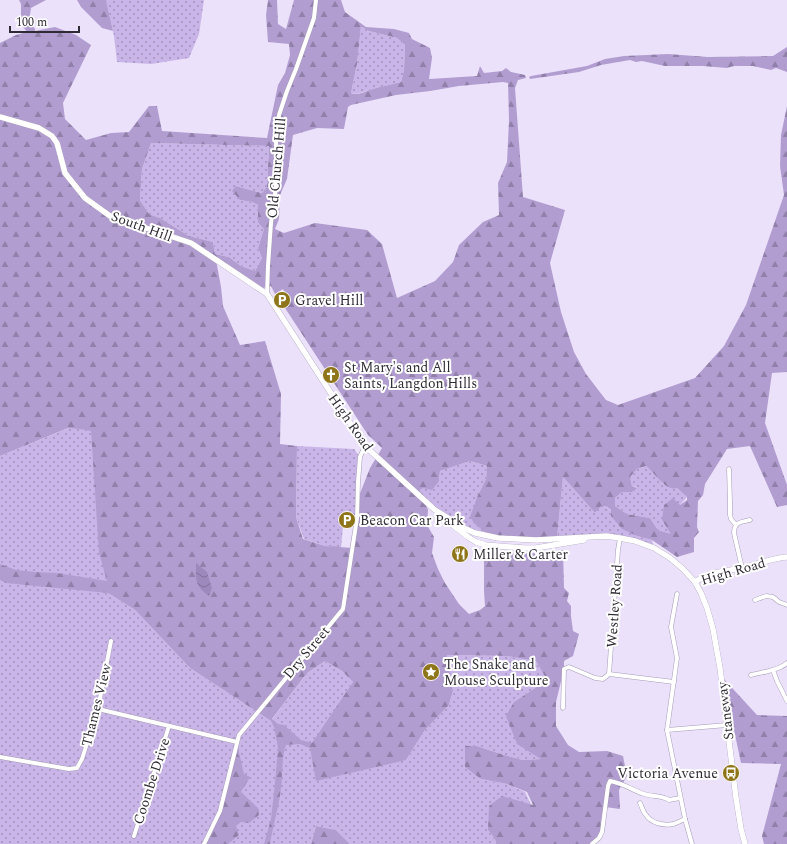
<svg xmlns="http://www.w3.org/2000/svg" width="787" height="844" viewBox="0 0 787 844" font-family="Spectral,serif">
<defs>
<pattern id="grass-dots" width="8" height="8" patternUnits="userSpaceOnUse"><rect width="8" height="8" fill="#c9b5e8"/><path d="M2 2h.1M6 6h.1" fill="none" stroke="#a493bd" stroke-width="1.8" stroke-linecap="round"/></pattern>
<pattern id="forest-firs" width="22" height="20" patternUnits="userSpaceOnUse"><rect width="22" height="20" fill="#b29dd1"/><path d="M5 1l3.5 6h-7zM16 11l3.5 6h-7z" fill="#9180aa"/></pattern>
<pattern id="water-waves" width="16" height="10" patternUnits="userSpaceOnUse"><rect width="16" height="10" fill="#9d89bc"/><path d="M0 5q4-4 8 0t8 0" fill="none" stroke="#80709a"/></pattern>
</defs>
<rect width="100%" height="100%" fill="#ebe1fb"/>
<g fill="url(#grass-dots)">
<polygon points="106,0 204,0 199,34 189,58 151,64 117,62 114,36"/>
<path d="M361,25L369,31L397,38L405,45L404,70L401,82C393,84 384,86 376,88C368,90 359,95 351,93L357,64Z"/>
<polygon points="151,143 269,146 267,188 262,193 236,186 240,200 252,202 258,205 258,210 264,229 258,248 262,258 255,271 241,266 229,257 215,254 213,242 189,236 160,218 149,214 140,200 142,169"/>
<polygon points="98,416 108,593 135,610 190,668 271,721 307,673 325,661 342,671 353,682 310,748 406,760 425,730 449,705 453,691 447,655 507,656 536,661 547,680 514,702 542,759 523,760 501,754 477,746 465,746 481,779 507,784 525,792 532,807 488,830 495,839 496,844 350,844 336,830 316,826 311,844 0,844 0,456"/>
<polygon points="297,446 354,449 360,457 357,515 344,515 341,548 325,546 304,539 296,517"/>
<polygon points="470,461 487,466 486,479 478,495 490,536 475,533 423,500 420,490 422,488 439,481 440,471"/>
<polygon points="646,466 652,470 663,484 677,488 687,497 680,505 671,534 658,530 650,518 627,514 615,506 615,498 622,492 632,492 637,487 632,486 630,477 637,469"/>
<polygon points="563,477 595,513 601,505 606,506 637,536 652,540 654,548 620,538 557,538"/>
</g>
<g fill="url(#forest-firs)" fill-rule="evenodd">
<path d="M19,0H46L31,8L29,22L35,29V31L55,27L76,35L91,45L63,103L65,119L86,140L111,133L129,132L149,106H157L162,131L267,138L278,85L285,73L290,55L289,44L268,42L266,15L268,0H277L278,24L286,29L294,0H341L345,12L366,27L394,29L409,33L412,39L430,48L432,58L429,79L477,76L480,66L484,73L502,71L506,68L511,72L525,75L526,78L518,80L515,88L523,197L565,210L550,263L561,312L574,352L586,374L606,400L618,405L695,378L724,346L746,305L784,195L780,166L781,135L787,106V372L772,373L765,423L787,485V505L777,507L750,446L727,449L705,484L703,495L698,501L697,527L699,532L694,538V552L677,557L652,540L637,536L622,529L611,516V510L606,506H601L595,513L563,477L557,538L490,536L475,524L470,517L478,495L486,479L487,466L470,461L440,471L439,481L432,490L423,488L420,490L428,510L427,525L434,537L432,553L438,569L445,583L459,604L469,614L480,610L485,606L484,591V551L516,554L535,553L563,550L564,588L569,593L567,601L571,606V616L573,631L579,634L573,656L564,661V669L556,702V726L568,745L579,752L607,751L623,756L627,776L619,790L620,809L605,807L602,832L592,844H496L495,839L488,830L489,806L502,796L533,805L527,792L507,784L481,779L465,767V746H477L501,754L523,760L541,759L517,744L506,716L514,702L547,680L536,661L507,656L447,655L453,691L449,705L425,730L406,760L316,781L310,748L300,744L286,745C281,759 283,773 281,788C279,807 273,825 270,844H264L271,819L275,783L278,748L274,727L271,721L190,668L135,610L108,593L6,583L0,580V564L16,570L35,572L57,573L107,581L99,553L91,431L80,429L68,428L0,456V43L16,35L27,32L21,24V4ZM361,26L369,31L397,38L405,45L404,70L401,82C393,84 384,86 376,88C368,90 359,96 351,93L357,64ZM503,82L508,83L509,120L507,162L498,183L499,215L483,222L459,245L453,262L435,281L397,298L382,244L367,230L315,223L284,233L275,229L279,219L280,195L287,179L293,135L317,128L344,129L348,107L351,105L396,95L430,91L459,86ZM151,143L269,146L267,187L262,193L243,188L236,186L232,191L240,200L252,202L258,205V222L264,229L258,248L262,258L255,271L241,266L229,257L215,254L213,242L189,236L160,218L149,214L140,200L142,169ZM216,260L262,290L263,288L271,286L275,294L283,289L289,303L285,308L368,435L382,448L370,468L359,496L353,548L325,546L303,539L296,517L297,446L280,444L281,394L265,341L240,345L223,306L221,287ZM646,466C654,472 662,486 671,488C672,489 676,488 677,488L687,497V500L680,505L673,498L664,505L662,520L671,534L658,530L650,518L627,514L615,506V498L622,492H632L637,488L632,486L630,477L637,469ZM325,661L342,671L353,682L312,743L301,740L284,725L278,724L272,719L307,673Z"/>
<polygon points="77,0 106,0 113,31 102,28 81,7"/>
<polygon points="787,47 787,72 776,68 771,70 753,66 734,66 727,68 703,66 665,66 642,61 636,62 630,60 601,65 579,72 530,79 529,77 531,76 587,66 605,59 624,56 668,54 708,57 773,56"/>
<polygon points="723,678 757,715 787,716 787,844 764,844 762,836 781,764 741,763"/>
<polygon points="236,745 238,748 244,774 250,777 241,792 258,808 259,815 249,823 241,822 236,826 239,835 228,844 204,844 220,811"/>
<polygon points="316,826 336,830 350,844 311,844"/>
</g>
<path fill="url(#water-waves)" d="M196,563L207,572L212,588L209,596C194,585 196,579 196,563Z"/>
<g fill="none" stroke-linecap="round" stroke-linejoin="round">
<g stroke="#a69cb5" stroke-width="5">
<g id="street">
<polyline points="267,294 268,266 271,223 276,187 276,141 279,115 287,91 296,69 314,18 316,0"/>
<polyline points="729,469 730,502 730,515 731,519 736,525"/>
<path d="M742,568L734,533C734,522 741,522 750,520"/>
<polyline points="677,594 671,627 677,658 667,730 685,819 692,844"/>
<polyline points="755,600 766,596 773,597 779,602 787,605"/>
<polyline points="773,670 777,681 787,701"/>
<polyline points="609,674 618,550 620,538"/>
<path d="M751,675C762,672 778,671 787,663"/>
<polyline points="563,708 564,669 569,667 595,678 603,679 609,674 674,682"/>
<polyline points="98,709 237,742"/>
<polyline points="667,730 727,725"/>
<polyline points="0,757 69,769 77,768 82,759 98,709 111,641"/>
<path d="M640,803C642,807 643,812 646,815C651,823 664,826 673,824C677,823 681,821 685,819"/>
<polyline points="134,836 169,726"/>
<polyline points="204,844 220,811 239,735 343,609 357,518 358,482 360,457 365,446"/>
<path d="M592,844L599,838L602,832L608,786L610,781C623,783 632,790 644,794C653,797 662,795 669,800L680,798"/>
</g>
</g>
<g stroke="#a69cb5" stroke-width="6">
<g id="secondary">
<polyline points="0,117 39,128 52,136 57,143 65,173 85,198 110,216 191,243 267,294 365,446 435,510 466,529 475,533 498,538 536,540 606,536 620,538 635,541 654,548 670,558 682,568 695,582 701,593 707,608 713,629 720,668 736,798 741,829 745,844"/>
<polyline points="450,523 468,537 476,542 486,545 524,548 536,548 584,540"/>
<path d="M695,582C710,571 729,571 747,567C760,563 773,558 787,557"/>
</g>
</g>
<use href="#street" stroke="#fff" stroke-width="4"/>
<use href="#secondary" stroke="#fff" stroke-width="5.5"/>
</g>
<defs>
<g id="parking-disc" transform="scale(0.9)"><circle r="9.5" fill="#8e7519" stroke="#fff"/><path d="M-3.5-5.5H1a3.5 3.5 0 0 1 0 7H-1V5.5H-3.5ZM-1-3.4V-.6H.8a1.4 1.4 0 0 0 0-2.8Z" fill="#fff"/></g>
<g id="church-disc" transform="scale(0.9)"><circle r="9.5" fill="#8e7519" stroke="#fff"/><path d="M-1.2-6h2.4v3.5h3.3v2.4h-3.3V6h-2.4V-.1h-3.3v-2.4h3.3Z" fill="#fff"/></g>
<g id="restaurant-disc" transform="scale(0.9)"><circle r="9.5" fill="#8e7519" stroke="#fff"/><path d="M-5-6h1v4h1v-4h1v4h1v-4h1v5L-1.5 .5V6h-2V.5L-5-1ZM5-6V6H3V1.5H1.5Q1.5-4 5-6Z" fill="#fff"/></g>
<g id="sight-disc" transform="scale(0.9)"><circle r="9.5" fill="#8e7519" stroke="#fff"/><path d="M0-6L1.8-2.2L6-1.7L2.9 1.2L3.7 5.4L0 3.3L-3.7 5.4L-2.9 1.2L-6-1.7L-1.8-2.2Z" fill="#fff"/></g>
<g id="bus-disc" transform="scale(0.9)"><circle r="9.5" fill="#8e7519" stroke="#fff"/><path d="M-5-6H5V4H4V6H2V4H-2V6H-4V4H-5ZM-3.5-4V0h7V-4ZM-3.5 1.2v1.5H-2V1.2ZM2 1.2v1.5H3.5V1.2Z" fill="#fff"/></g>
</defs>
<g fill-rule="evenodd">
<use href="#parking-disc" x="282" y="300"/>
<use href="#church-disc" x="331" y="375"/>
<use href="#parking-disc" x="347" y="520"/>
<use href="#restaurant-disc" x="460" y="554"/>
<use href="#sight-disc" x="431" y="672"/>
<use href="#bus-disc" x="731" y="773"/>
</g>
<g text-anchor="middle" stroke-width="4" stroke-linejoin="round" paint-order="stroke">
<g font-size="14" fill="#2f2b35" stroke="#fff">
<text transform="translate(276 168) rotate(-85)" y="5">Old Church Hill</text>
<text transform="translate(142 226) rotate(20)" y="5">South Hill</text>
<text transform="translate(351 422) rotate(55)" y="5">High Road</text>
<text transform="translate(733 571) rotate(-16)" y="5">High Road</text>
<text transform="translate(614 606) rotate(-86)" y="5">Westley Road</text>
<text transform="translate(306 652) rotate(-50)" y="5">Dry Street</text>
<text transform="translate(96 705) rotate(-76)" y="5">Thames View</text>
<text transform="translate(725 711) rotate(-97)" y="5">Staneway</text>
<text transform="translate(151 781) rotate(-72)" y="5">Coombe Drive</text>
</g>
<g font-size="14" fill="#2f2b35" stroke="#fff" text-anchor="start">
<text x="295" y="305">Gravel Hill</text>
<text x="344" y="372">St Mary's and All<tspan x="344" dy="16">Saints, Langdon Hills</tspan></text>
<text x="360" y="525">Beacon Car Park</text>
<text x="473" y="559">Miller &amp; Carter</text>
<text x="444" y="669">The Snake and<tspan x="444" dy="16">Mouse Sculpture</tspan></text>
<text x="718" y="778" text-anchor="end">Victoria Avenue</text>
</g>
</g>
<path d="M10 26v6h69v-6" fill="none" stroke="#2f2b35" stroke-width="2"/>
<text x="16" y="26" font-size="12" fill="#2f2b35" stroke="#ffffff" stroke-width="3" paint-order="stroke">100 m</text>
</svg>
